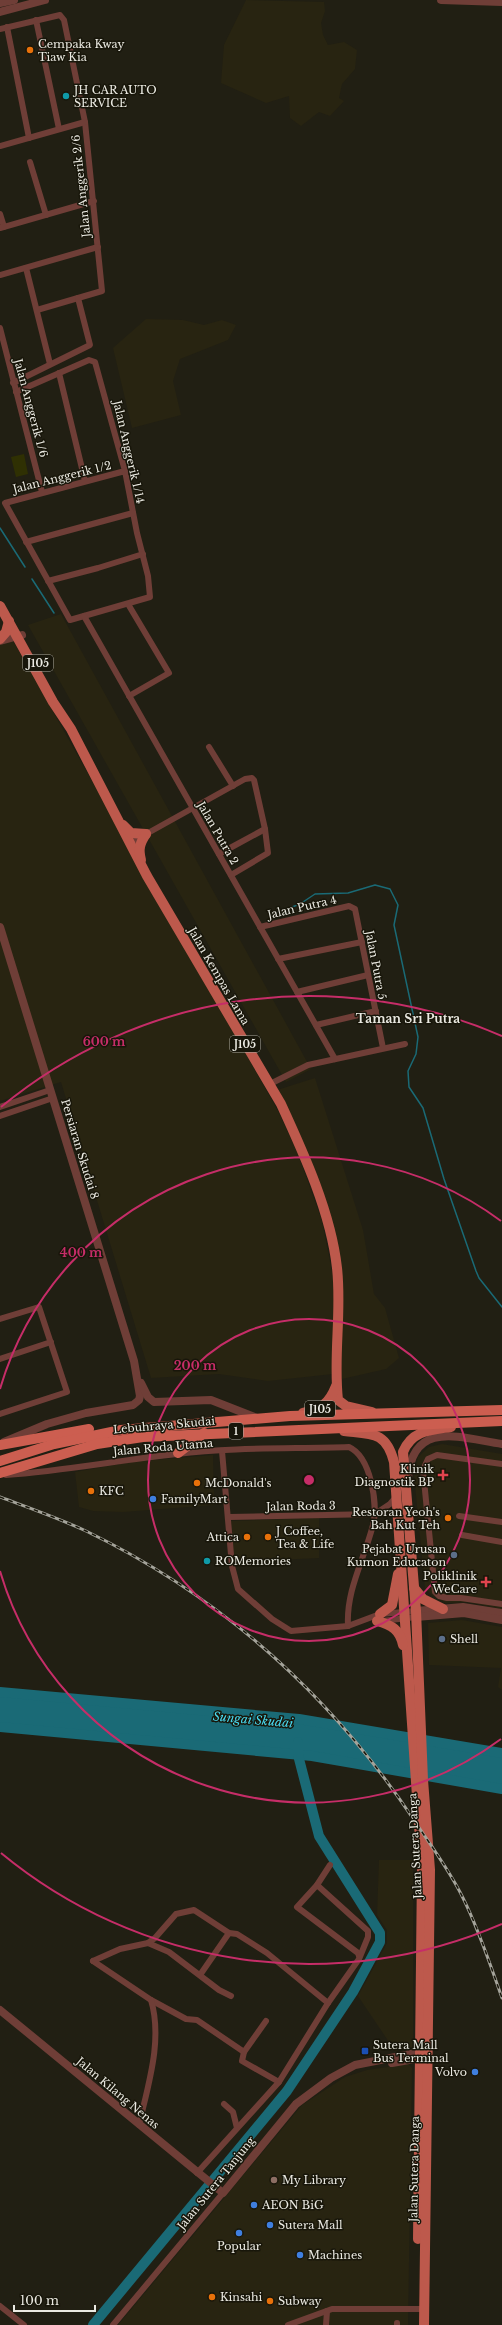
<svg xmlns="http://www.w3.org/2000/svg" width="502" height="2325" viewBox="0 0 502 2325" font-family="'Libre Baskerville',serif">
<rect width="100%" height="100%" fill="#211f13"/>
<g fill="#282411">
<polygon points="246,0 324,2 325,11 321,23 323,35 328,45 344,42 357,50 355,69 342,84 339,98 344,101 330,116 319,112 301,126 290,118 289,96 266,103 221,83 224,45"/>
<polygon points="146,319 183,320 204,325 222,320 236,325 228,340 180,359 173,381 181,415 132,428 113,348"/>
<polygon points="61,614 311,1069 286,1082 28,625"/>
<polygon points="6,631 16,646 278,1111 298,1154 322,1221 336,1292 333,1374 268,1381 219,1374 151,1378 61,1082 0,1101 0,633"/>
<polygon points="315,1078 363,1230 374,1294 385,1308 399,1358 386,1369 342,1379 339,1299 333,1231 274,1091"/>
<polygon points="442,1444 502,1454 502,1609 467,1602 446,1603 433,1596 425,1588 414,1475 418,1457 429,1447"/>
<polygon points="213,1455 214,1505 123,1512 93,1511 79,1507 75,1472 131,1462"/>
<polygon points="319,1518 319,1558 234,1562 231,1521"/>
<polygon points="462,1620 502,1627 502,1690 498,1687 501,1668 429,1665 428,1623"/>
<polygon points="379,1860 413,1860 413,2047 395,2051 358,1996 387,1943 387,1930 377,1915"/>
<polygon points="408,2064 412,2068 408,2325 118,2325 302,2105 345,2077 367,2070"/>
</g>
<polygon fill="#2f3003" points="24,454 28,474 16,477 11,457"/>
<polygon fill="#1a6a76" points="0,1692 299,1719 502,1753 502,1789 312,1756 0,1727"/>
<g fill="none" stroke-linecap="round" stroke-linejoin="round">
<g stroke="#1a6a76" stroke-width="1.5">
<polyline points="0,528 25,567"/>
<polyline points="32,579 54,613"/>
<polyline points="271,915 300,904 315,894 348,893 375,885 390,889 398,905 394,925 418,1037 416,1054 408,1071 409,1087 423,1108 444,1179 476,1271 479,1278 502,1307"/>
</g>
<g stroke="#1a6a76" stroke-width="10">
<polyline points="0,1692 299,1719 502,1753"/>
<polyline points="0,1727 312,1756 502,1789"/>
<polyline points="93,2325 287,2091 353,1992 380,1942 380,1933 319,1836 298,1755 298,1742"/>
</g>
<g stroke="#6f3e37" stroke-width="6">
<polyline points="36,20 59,129"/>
<polyline points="7,27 29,138"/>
<polyline points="0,29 60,15 64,20 85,122 102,291 37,310"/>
<polyline points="0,146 85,122"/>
<polyline points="30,162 46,215"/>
<polyline points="0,214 4,227"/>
<polyline points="0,228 94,201"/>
<polyline points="26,268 50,364"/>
<polyline points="0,275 98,247"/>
<polyline points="0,328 42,492"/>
<polyline points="59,373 85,481"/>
<polyline points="13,383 90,345 78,298"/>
<polyline points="16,392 89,360 95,362 125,471 137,533 148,576 150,597 70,620 5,503 125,471"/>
<polyline points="26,542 133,513"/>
<polyline points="48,581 98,568 143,554"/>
<polyline points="128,604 169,673 129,696"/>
<polyline points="84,616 335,1059"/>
<polyline points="209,747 233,786"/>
<polyline points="130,843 245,779 252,778 254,780 265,829 268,853 231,875"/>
<polyline points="219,854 265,829"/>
<polyline points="260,927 349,906 355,909 383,1048"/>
<polyline points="278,959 362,942"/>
<polyline points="297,992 368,975"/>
<polyline points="316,1025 376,1011"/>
<polyline points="268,1085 308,1065 405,1044"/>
<polyline points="0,1107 50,1090"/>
<polyline points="0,1116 53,1098"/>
<polyline points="0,1319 39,1307 67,1392 0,1414"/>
<polyline points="0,1359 51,1342"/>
<polyline points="222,1451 232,1566 238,1589 272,1619 291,1631 348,1626 380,1614 416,1611"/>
<polyline points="502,1464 437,1455 428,1459 423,1470 435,1592 439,1596 447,1598 461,1598 502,1604"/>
<path d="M6,1475C63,1471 120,1460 177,1454C233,1447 292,1449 349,1447C371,1457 378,1504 373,1525C364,1560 346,1590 348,1626"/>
<polyline points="459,1516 502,1522"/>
<polyline points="229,1517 375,1514 390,1504 396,1497"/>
<polyline points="462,1535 502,1542"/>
<polyline points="382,1621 416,1617"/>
<polyline points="330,1865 317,1885 297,1907 358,1953 359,1956"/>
<polyline points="148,1943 169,1952 219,1990 231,1996"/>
<polyline points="93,1961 120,1949 148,1943 155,1938 176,1914 194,1910 229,1933 237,1934 267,1953 328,2003"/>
<polyline points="93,1961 151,2000 186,2019 197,2020 244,2052"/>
<polyline points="200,1975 229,1933"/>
<polyline points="266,2021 244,2052 242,2061 279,2082"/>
<polyline points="224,2104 233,2112 237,2128"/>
<path d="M139,2125C148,2085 163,2040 151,2000"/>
<polyline points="197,2173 279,2082 328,2003 359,1959 368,1937 368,1931 317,1885"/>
<polyline points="0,2306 24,2325"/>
<polyline points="113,2325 223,2193"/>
<polyline points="288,2325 332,2309 424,2309"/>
<polyline points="326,2325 327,2311"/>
<polyline points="397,2325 397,2323"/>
</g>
<g stroke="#6f3e37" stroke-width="8">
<polyline points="441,0 502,2"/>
<polyline points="0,3 14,0"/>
<polyline points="0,12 45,0"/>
<polyline points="0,641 22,635"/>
<polyline points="0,927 134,1361 140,1396 139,1400 133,1405 86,1413 47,1424 4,1442"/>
<polyline points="141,1383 148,1397 154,1402 211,1400 257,1418"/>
<path d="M408,1478C413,1419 461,1438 502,1444"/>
<polyline points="416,1611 463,1607 502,1613"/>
<polyline points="416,1617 464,1613 502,1620"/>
<polyline points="0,2010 223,2193 296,2104 331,2078 355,2065 426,2051"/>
<polyline points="392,2063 426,2057"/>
</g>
<g stroke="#bd594c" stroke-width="10">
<path d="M0,606L53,702L71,729L147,876L281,1104C304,1154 331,1213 337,1268C342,1312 333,1356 338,1400L346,1406L372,1412"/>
<polyline points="0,639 6,632 9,621"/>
<polyline points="123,825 131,833 146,834"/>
<path d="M141,860C138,849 140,843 146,834"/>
<path d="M303,1413C321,1409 329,1404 336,1386"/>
<path d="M344,1431C372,1434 386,1431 394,1462L422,1869L418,2239"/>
<polyline points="414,1588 423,1599 443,1609"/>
<polyline points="380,1614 392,1605 398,1574"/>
<path d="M377,1621C392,1625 400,1630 403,1645"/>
<path d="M424,2325L430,1870L423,1780L416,1611L403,1452C412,1430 431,1430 451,1427"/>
</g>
<g stroke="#cc5e50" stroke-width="10">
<polyline points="0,1445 89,1429"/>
<polyline points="178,1453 204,1433"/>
<polyline points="0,1461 54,1444 121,1430 290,1416 502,1410"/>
<polyline points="0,1473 97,1444 143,1437 502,1421"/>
</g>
<g stroke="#a4a39a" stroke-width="3">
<path id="rail" d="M0,1497C29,1508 58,1518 86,1531C222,1597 330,1694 414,1820C431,1846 450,1871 463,1898C479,1930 490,1964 502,1998"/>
</g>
<use href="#rail" stroke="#18160a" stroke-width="1.5" stroke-dasharray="4.5" stroke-linecap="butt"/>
</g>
<g fill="none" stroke="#c62d68" stroke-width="2">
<circle cx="309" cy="1480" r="161"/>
<path d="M501 1739A322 322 0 0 1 0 1571M0 1389A322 322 0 0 1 501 1221"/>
<path d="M502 1924A484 484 0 0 1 1 1853M1 1107A484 484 0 0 1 502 1036"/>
</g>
<g fill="#e8710a" stroke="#18160a" stroke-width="1.5">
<circle cx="30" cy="50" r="4"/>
<circle cx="197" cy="1483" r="4"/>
<circle cx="91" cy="1491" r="4"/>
<circle cx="448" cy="1518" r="4"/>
<circle cx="247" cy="1537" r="4"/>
<circle cx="268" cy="1537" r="4"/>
<circle cx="212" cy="2297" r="4"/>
<circle cx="270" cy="2301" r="4"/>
</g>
<g fill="#0f9aa8" stroke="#18160a" stroke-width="1.5">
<circle cx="66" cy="96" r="4"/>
<circle cx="207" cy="1561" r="4"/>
</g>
<g fill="#e0444e" stroke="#18160a" stroke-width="1.5">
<path d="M441 1469h4v4h4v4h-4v4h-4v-4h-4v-4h4z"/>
<path d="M484 1576h4v4h4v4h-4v4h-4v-4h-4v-4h4z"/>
</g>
<g fill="#3f7fe0" stroke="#18160a" stroke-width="1.5">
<circle cx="153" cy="1499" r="4"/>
<circle cx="475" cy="2072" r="4"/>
<circle cx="254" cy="2205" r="4"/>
<circle cx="270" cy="2225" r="4"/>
<circle cx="239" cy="2233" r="4"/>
<circle cx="300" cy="2255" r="4"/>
</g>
<g fill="#5c6f8a" stroke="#18160a" stroke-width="1.5">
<circle cx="454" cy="1555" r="4"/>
<circle cx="442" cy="1639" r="4"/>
</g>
<rect fill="#1a4fb4" stroke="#18160a" stroke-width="1.5" x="361" y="2047" width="8" height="8" rx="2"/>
<circle fill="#8d6e63" stroke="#18160a" stroke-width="1.5" cx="274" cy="2180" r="4"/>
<g text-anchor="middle" stroke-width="3" stroke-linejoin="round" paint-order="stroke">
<g fill="#18160a" stroke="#acaaa1" stroke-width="1">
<rect x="23" y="655" width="30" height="16" rx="3"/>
<rect x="230" y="1036" width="30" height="16" rx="3"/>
<rect x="305" y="1401" width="30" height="16" rx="3"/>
<rect x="229" y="1423" width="14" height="16" rx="3"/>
</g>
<g font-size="10" font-weight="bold" fill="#ebeae2">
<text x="38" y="667">J105</text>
<text x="245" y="1048">J105</text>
<text x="320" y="1413">J105</text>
<text x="236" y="1435">1</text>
</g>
<g font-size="11" fill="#ebeae2" stroke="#18160a" text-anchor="start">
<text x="38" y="48">Cempaka Kway<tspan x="38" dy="13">Tiaw Kia</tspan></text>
<text x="74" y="94">JH CAR AUTO<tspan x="74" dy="13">SERVICE</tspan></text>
<text x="434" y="1473" text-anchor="end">Klinik<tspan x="434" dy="13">Diagnostik BP</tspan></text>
<text x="205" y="1487">McDonald's</text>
<text x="99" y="1495">KFC</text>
<text x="161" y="1503">FamilyMart</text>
<text x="440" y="1516" text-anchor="end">Restoran Yeoh's<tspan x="440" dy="13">Bah Kut Teh</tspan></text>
<text x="276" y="1535">J Coffee,<tspan x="276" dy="13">Tea &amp; Life</tspan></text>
<text x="239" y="1541" text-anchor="end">Attica</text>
<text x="446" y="1553" text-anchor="end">Pejabat Urusan<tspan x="446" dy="13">Kumon Educaton</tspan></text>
<text x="215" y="1565">ROMemories</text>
<text x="477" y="1580" text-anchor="end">Poliklinik<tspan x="477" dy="13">WeCare</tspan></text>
<text x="450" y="1643">Shell</text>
<text x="373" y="2049">Sutera Mall<tspan x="373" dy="13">Bus Terminal</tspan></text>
<text x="467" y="2076" text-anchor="end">Volvo</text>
<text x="282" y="2184">My Library</text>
<text x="262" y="2209">AEON BiG</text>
<text x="278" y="2229">Sutera Mall</text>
<text x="239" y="2250" text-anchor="middle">Popular</text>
<text x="308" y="2259">Machines</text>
<text x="220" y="2301">Kinsahi</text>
<text x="278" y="2305">Subway</text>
</g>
<g font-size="11" fill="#ebeae2" stroke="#18160a">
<text transform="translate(81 186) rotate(-96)" y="4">Jalan Anggerik 2/6</text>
<text transform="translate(31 408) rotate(75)" y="4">Jalan Anggerik 1/6</text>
<text transform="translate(129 452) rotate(77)" y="4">Jalan Anggerik 1/14</text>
<text transform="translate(62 477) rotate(-14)" y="4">Jalan Anggerik 1/2</text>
<text transform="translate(218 833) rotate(60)" y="4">Jalan Putra 2</text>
<text transform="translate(302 907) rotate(-13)" y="4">Jalan Putra 4</text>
<text transform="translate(376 965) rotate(79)" y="4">Jalan Putra 5</text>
<text transform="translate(219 976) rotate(60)" y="4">Jalan Kempas Lama</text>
<text transform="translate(80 1149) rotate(73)" y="4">Persiaran Skudai 8</text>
<text transform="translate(164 1425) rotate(-5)" y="4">Lebuhraya Skudai</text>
<text transform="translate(163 1447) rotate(-5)" y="4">Jalan Roda Utama</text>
<text transform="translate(301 1506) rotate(-1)" y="4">Jalan Roda 3</text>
<text transform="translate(415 1846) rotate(-93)" y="4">Jalan Sutera Danga</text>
<text transform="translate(118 2093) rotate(40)" y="4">Jalan Kilang Nenas</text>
<text transform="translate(414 2169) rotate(-89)" y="4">Jalan Sutera Danga</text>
<text transform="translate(216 2183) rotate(-51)" y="4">Jalan Sutera Tanjung</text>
</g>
<g font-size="12" font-weight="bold" fill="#ebeae2" stroke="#18160a">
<text x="408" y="1023">Taman Sri Putra</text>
</g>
<g font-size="12" font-style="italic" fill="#49dbf2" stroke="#18160a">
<text transform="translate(253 1720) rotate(5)" y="4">Sungai Skudai</text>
</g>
</g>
<circle cx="309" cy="1480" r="6" fill="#c62d68" stroke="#18160a" stroke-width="2"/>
<g font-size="12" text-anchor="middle" font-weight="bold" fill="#c62d68" stroke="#18160a" stroke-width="3" stroke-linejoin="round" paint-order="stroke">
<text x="104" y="1046">600 m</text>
<text x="81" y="1257">400 m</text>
<text x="195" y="1370">200 m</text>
</g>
<path d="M14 2305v6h81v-6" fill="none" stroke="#ebeae2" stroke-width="2"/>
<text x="20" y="2305" font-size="12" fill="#ebeae2" stroke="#18160a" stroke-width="3" paint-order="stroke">100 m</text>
</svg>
